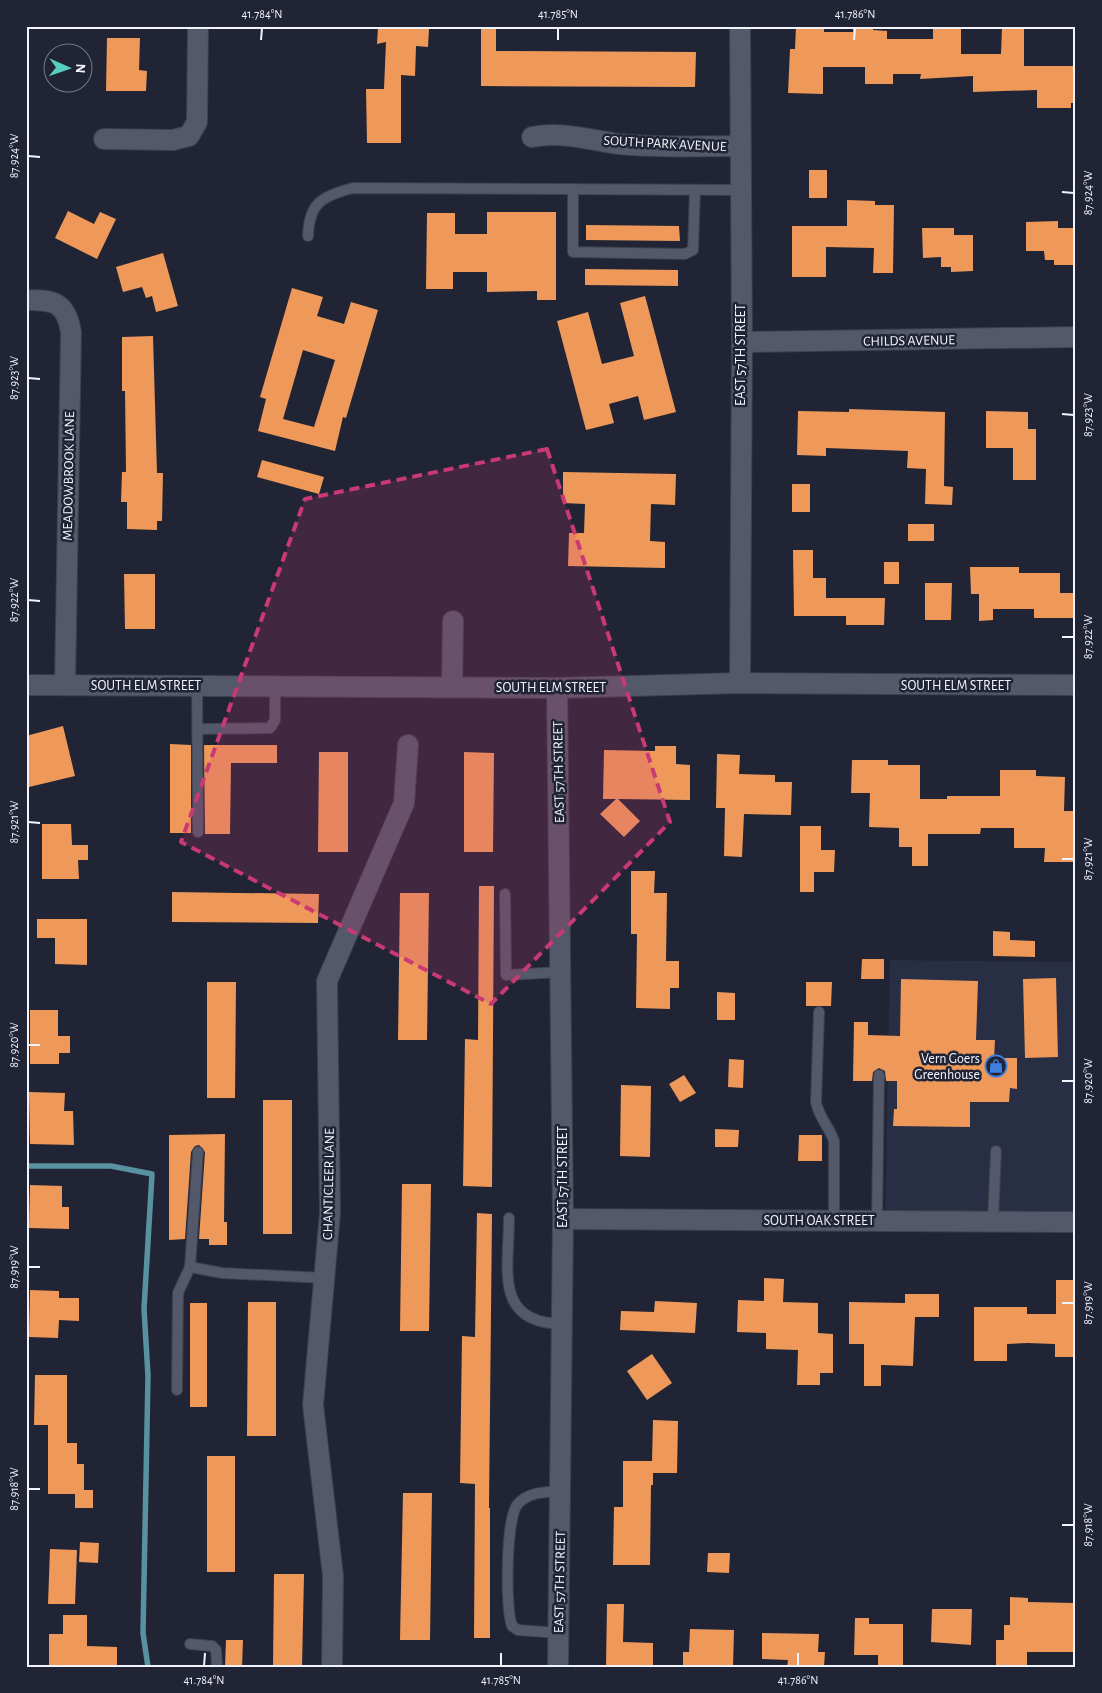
<svg xmlns="http://www.w3.org/2000/svg" width="1102" height="1693" viewBox="0 0 1102 1693" font-family="'Alegreya Sans',sans-serif">
<rect width="100%" height="100%" fill="#202434"/>
<polygon fill="#282e44" points="890,960 1076,962 1076,1218 885,1217"/>
<g fill="none" stroke-linecap="round" stroke-linejoin="round">
<polyline stroke="#5892a0" stroke-width="5.5" points="26,1166 111,1166 152,1174 144,1309 148,1376 143,1633 148,1667"/>
</g>
<g fill="#ee995a" fill-rule="evenodd">
<polygon points="481,26 496,26 496,51 696,52 695,87 481,86"/>
<polygon points="796,26 824,26 824,32 853,32 853,28 873,28 873,30 887,31 887,39 933,39 933,26 961,26 961,54 1001,54 1002,27 1024,27 1024,66 1076,66 1076,103 1071,103 1071,108 1037,108 1037,90 973,92 973,76 920,79 921,74 893,74 893,84 865,84 865,67 823,67 823,94 788,93 790,49 795,49"/>
<polygon points="378,27 429,29 428,47 416,46 415,76 401,75 401,143 367,143 366,89 384,89 386,42 377,44"/>
<polygon points="107,38 140,38 139,70 147,71 146,91 106,91"/>
<rect x="809" y="170" width="18" height="28"/>
<polygon points="847,200 875,201 875,205 894,205 893,273 873,273 874,248 826,247 826,277 792,277 792,226 847,226"/>
<polygon points="68,211 94,224 100,212 116,219 97,259 55,238"/>
<polygon points="487,212 556,212 556,300 537,300 537,291 487,292 487,272 453,272 453,289 426,289 427,213 455,213 455,234 487,234"/>
<polygon points="1058,221 1058,228 1076,228 1076,265 1054,265 1054,260 1045,260 1044,251 1026,251 1026,222"/>
<polygon points="586,225 679,226 680,241 586,240"/>
<polygon points="922,228 954,228 954,235 973,235 973,271 951,272 951,267 941,267 941,257 923,258"/>
<polygon points="163,253 178,306 156,312 152,296 146,298 142,287 123,292 116,267"/>
<polygon points="585,269 678,270 678,286 585,285"/>
<path d="M292,288L323,297L317,316L344,324L351,302L378,310L346,418L343,417L335,451L258,431L266,399L260,397ZM303,350L335,360L314,427L283,419Z"/>
<polygon points="645,296 676,412 644,420 638,396 609,404 614,423 586,430 557,321 588,312 602,364 634,356 620,303"/>
<polygon points="153,336 157,473 163,473 162,521 157,521 157,530 127,529 127,502 121,502 122,472 126,472 125,391 122,391 122,337"/>
<polygon points="849,409 945,412 944,486 953,487 952,505 925,504 926,469 907,468 908,451 826,448 826,456 797,455 798,411 849,412"/>
<polygon points="986,411 1028,412 1028,429 1036,429 1036,480 1013,480 1013,448 986,448"/>
<polygon points="262,460 324,477 319,494 257,477"/>
<polygon points="563,472 676,474 675,505 651,504 650,541 665,542 665,568 568,566 569,533 584,533 585,504 563,503"/>
<rect x="792" y="484" width="18" height="28"/>
<rect x="908" y="524" width="26" height="17"/>
<polygon points="793,550 813,550 813,578 826,578 826,598 885,598 884,625 846,625 846,616 794,616"/>
<rect x="884" y="562" width="15" height="22"/>
<polygon points="970,567 1019,567 1019,573 1060,573 1060,593 1076,593 1076,618 1034,618 1034,609 993,609 993,620 979,621 979,594 971,594"/>
<polygon points="124,574 155,574 155,629 125,629"/>
<polygon points="925,583 952,583 951,620 925,620"/>
<polygon points="63,726 75,776 29,787 26,776 26,736"/>
<polygon points="170,744 191,745 191,833 170,833"/>
<polygon points="204,745 277,745 277,763 231,763 230,834 205,834"/>
<polygon points="655,746 676,746 676,764 690,765 690,800 618,799 640,821 624,837 600,814 616,799 603,799 604,750 655,751"/>
<polygon points="319,752 348,752 348,852 318,852"/>
<polygon points="464,752 494,753 493,852 464,852"/>
<polygon points="717,754 740,755 739,774 775,775 775,782 792,782 791,815 744,814 742,857 724,856 725,808 716,808"/>
<polygon points="852,760 888,760 888,765 920,765 920,799 947,799 947,796 1000,796 1000,770 1036,770 1036,776 1065,777 1064,811 1076,811 1076,862 1044,862 1045,848 1014,848 1014,828 981,828 980,834 928,834 928,866 912,866 912,847 899,847 899,828 869,827 870,793 851,793"/>
<polygon points="42,824 71,824 72,845 88,845 88,860 78,860 79,879 42,879"/>
<polygon points="800,826 821,826 821,850 835,850 834,872 814,872 814,892 800,892"/>
<polygon points="631,871 655,871 654,893 667,893 666,961 679,961 679,988 670,988 670,1009 636,1008 637,934 631,934"/>
<polygon points="479,886 494,886 492,1187 463,1186 465,1039 478,1040"/>
<polygon points="172,892 319,894 318,923 172,922"/>
<polygon points="400,893 429,893 427,1040 398,1040"/>
<polygon points="37,919 87,919 87,965 55,964 55,938 37,938"/>
<polygon points="993,931 1010,932 1010,940 1035,941 1035,957 993,956"/>
<polygon points="862,959 884,959 884,979 861,979"/>
<polygon points="1056,978 1058,1057 1025,1058 1023,979"/>
<polygon points="901,979 978,981 976,1040 995,1040 994,1058 1017,1058 1017,1089 1010,1088 1009,1102 970,1102 970,1127 893,1126 894,1109 897,1109 897,1081 886,1081 885,1071 879,1068 873,1072 872,1081 853,1081 854,1022 868,1022 868,1035 900,1036"/>
<polygon points="207,982 236,982 235,1098 207,1098"/>
<polygon points="806,982 832,982 831,1006 806,1006"/>
<polygon points="717,992 735,993 735,1020 717,1020"/>
<polygon points="30,1010 58,1010 58,1036 70,1036 70,1053 59,1053 59,1064 30,1064"/>
<polygon points="729,1059 744,1060 743,1088 728,1087"/>
<polygon points="684,1075 696,1093 680,1102 669,1084"/>
<polygon points="621,1085 651,1086 650,1157 620,1156"/>
<polygon points="29,1092 65,1093 64,1111 73,1111 74,1145 30,1144"/>
<rect x="263" y="1100" width="29" height="134"/>
<polygon points="715,1129 739,1130 738,1147 715,1147"/>
<polygon points="225,1134 224,1222 227,1222 227,1245 209,1245 209,1239 199,1239 205,1152 199,1145 195,1146 191,1152 185,1239 169,1240 169,1135"/>
<polygon points="799,1135 822,1135 822,1161 798,1161"/>
<polygon points="402,1184 431,1184 429,1331 400,1331"/>
<polygon points="30,1185 62,1186 62,1207 69,1207 69,1229 29,1228"/>
<polygon points="477,1213 492,1214 489,1508 490,1508 490,1638 474,1638 475,1484 460,1483 462,1336 475,1337"/>
<polygon points="764,1278 784,1279 783,1302 818,1303 818,1333 833,1334 833,1373 820,1373 820,1385 797,1385 798,1350 766,1349 766,1333 737,1332 738,1300 764,1301"/>
<polygon points="1056,1280 1076,1280 1076,1357 1055,1357 1055,1344 1027,1343 1007,1344 1007,1361 974,1361 974,1307 1027,1307 1027,1314 1056,1314"/>
<polygon points="30,1290 59,1291 59,1298 79,1298 79,1321 59,1320 58,1338 29,1337"/>
<polygon points="905,1294 939,1294 939,1317 915,1317 913,1366 881,1365 881,1386 864,1386 864,1344 849,1344 849,1302 905,1303"/>
<polygon points="655,1301 697,1303 695,1333 620,1330 621,1311 654,1312"/>
<polygon points="248,1302 276,1302 276,1436 247,1436"/>
<rect x="190" y="1303" width="17" height="104"/>
<polygon points="652,1354 672,1383 647,1400 627,1371"/>
<polygon points="35,1375 67,1375 67,1443 77,1443 77,1464 84,1464 84,1490 93,1490 93,1508 75,1508 75,1494 48,1494 48,1425 34,1425"/>
<polygon points="653,1420 678,1421 677,1473 653,1473 653,1485 651,1485 650,1565 613,1565 614,1507 623,1507 623,1461 652,1461"/>
<rect x="207" y="1456" width="28" height="116"/>
<polygon points="403,1493 432,1493 430,1640 400,1640"/>
<polygon points="80,1542 99,1543 98,1563 79,1562"/>
<polygon points="50,1549 77,1550 75,1604 48,1604"/>
<polygon points="708,1553 730,1553 729,1573 707,1572"/>
<polygon points="274,1574 304,1574 302,1667 273,1667"/>
<polygon points="1010,1597 1028,1598 1028,1602 1075,1603 1074,1652 1027,1652 1027,1667 996,1667 996,1640 1004,1640 1004,1625 1010,1625"/>
<polygon points="607,1604 624,1604 623,1642 653,1643 653,1667 606,1667"/>
<polygon points="932,1609 972,1609 971,1645 931,1642"/>
<polygon points="63,1615 87,1615 87,1646 117,1647 117,1667 49,1667 49,1634 63,1634"/>
<polygon points="855,1618 869,1618 869,1624 903,1624 903,1667 878,1667 878,1655 854,1655"/>
<polygon points="690,1629 734,1630 733,1667 683,1667 683,1652 689,1652"/>
<polygon points="762,1633 819,1634 818,1652 825,1652 824,1667 787,1667 788,1660 762,1659"/>
<polygon points="226,1640 243,1640 242,1667 225,1667"/>
</g>
<g fill="none" stroke-linecap="round" stroke-linejoin="round">
<g stroke="#3d404d" stroke-width="12">
<g id="lane">
<polyline points="573,189 573,252 685,254 693,250 695,190"/>
<path d="M308,236C309,203 322,196 353,188L739,190"/>
<polyline points="197,686 198,832"/>
<polyline points="197,729 270,728 275,720 275,686"/>
<polyline points="505,894 506,975 560,972"/>
<path d="M819,1012L816,1102C819,1118 829,1126 834,1141V1220"/>
<polyline points="198,1152 190,1267 222,1273 325,1278"/>
<path d="M509,1218C509,1268 493,1323 562,1324"/>
<polyline points="877,1221 879,1075"/>
<polyline points="993,1221 996,1151"/>
<polyline points="177,1390 178,1293 190,1267"/>
<path d="M558,1633L518,1630L512,1626C505,1608 506,1520 517,1505C527,1492 545,1492 560,1491"/>
<polyline points="190,1644 212,1646 216,1650 217,1667"/>
</g>
</g>
<g stroke="#3d404d" stroke-width="22">
<g id="street">
<polyline points="740,26 742,342 740,683"/>
<path d="M532,137C562,131 589,140 619,144C658,148 699,146 739,146"/>
<polyline points="104,139 173,140 189,136 197,122 198,26"/>
<path d="M26,300C54,300 66,302 71,332L65,685"/>
<polyline points="742,342 1076,337"/>
<polyline points="26,685 557,688 740,683 1076,685"/>
<polyline points="452,687 453,621"/>
<polyline points="557,688 563,1219 558,1667"/>
<polyline points="563,1219 1076,1222"/>
<polyline points="332,1667 333,1576 313,1405 330,1213 327,981 404,803 408,745"/>
</g>
</g>
<use href="#lane" stroke="#53586a" stroke-width="10"/>
<use href="#street" stroke="#53586a" stroke-width="20"/>
</g>
<path fill="#c93973" fill-opacity="0.2" stroke="#c93973" stroke-width="4" stroke-dasharray="10 6" stroke-linejoin="round" d="M547,449L670,822L491,1004L181,842L305,499Z"/>
<path fill="none" stroke="#f2f4fd" stroke-width="2" d="M261,40L262,28M558,40V28M854,40L855,28M28,156L40,157M1062,192L1074,193M28,378L40,379M1062,414L1074,415M28,600L40,601M1062,637H1074M28,822L40,823M1062,859H1074M28,1045H40M1062,1081H1074M28,1267H40M1062,1303H1074M28,1489H40M1062,1525H1074M204,1666L205,1653M501,1666V1653M798,1666V1653"/>
<defs>
<g id="shop-ring" transform="scale(1.125)"><circle r="9.5" fill="#202434" stroke="#3f7fe0" stroke-width="1.5"/><path d="M-5-2.5h2.3a2.7 3.5 0 0 1 5.4 0H5L5.5 6h-11ZM-1.5-2.5h3a1.5 2.3 0 0 0-3 0Z" fill="#3f7fe0"/></g>
</defs>
<g fill-rule="evenodd">
<use href="#shop-ring" x="996" y="1066"/>
</g>
<g text-anchor="middle" stroke-width="5" stroke-linejoin="round" paint-order="stroke">
<g font-size="14" fill="#f2f4fd" stroke="#202434">
<text transform="translate(665 143) rotate(3)" y="5">SOUTH PARK AVENUE</text>
<text transform="translate(909 340) rotate(-1)" y="5">CHILDS AVENUE</text>
<text transform="translate(740 355) rotate(-90)" y="5">EAST 57TH STREET</text>
<text transform="translate(68 476) rotate(-89)" y="5">MEADOWBROOK LANE</text>
<text x="146" y="690">SOUTH ELM STREET</text>
<text x="956" y="690">SOUTH ELM STREET</text>
<text x="551" y="692">SOUTH ELM STREET</text>
<text transform="translate(558 772) rotate(-91)" y="5">EAST 57TH STREET</text>
<text transform="translate(562 1177) rotate(-90)" y="5">EAST 57TH STREET</text>
<text transform="translate(328 1184) rotate(-89)" y="5">CHANTICLEER LANE</text>
<text x="819" y="1225">SOUTH OAK STREET</text>
<text transform="translate(559 1582) rotate(-89)" y="5">EAST 57TH STREET</text>
</g>
<g font-size="14" fill="#f2f4fd" stroke="#202434" text-anchor="end">
<text x="980" y="1063">Vern Goers<tspan x="980" dy="16">Greenhouse</tspan></text>
</g>
</g>
<rect width="1102" height="1693" fill="none" stroke="#202434" stroke-width="55"/>
<g transform="translate(68 68) rotate(92)"><circle r="24" fill="#202434" stroke="#747784"/>
<path d="M0-4L9 19L0 12L-9 19Z" fill="#58cec0"/>
<text y="-8" font-size="14" font-weight="bold" text-anchor="middle" fill="#f2f4fd">N</text>
</g>
<rect x="28" y="28" width="1046" height="1638" fill="none" stroke="#f2f4fd" stroke-width="2"/>
<g font-size="12" text-anchor="middle" fill="#f2f4fd">
<text x="262" y="18">41.784°N</text>
<text x="558" y="18">41.785°N</text>
<text x="855" y="18">41.786°N</text>
<text transform="translate(14 156) rotate(-90)" y="4">87.924°W</text>
<text transform="translate(1088 193) rotate(-90)" y="4">87.924°W</text>
<text transform="translate(14 378) rotate(-90)" y="4">87.923°W</text>
<text transform="translate(1088 415) rotate(-90)" y="4">87.923°W</text>
<text transform="translate(14 600) rotate(-90)" y="4">87.922°W</text>
<text transform="translate(1088 637) rotate(-90)" y="4">87.922°W</text>
<text transform="translate(14 822) rotate(-90)" y="4">87.921°W</text>
<text transform="translate(1088 859) rotate(-90)" y="4">87.921°W</text>
<text transform="translate(14 1045) rotate(-90)" y="4">87.920°W</text>
<text transform="translate(1088 1081) rotate(-90)" y="4">87.920°W</text>
<text transform="translate(14 1267) rotate(-90)" y="4">87.919°W</text>
<text transform="translate(1088 1303) rotate(-90)" y="4">87.919°W</text>
<text transform="translate(14 1489) rotate(-90)" y="4">87.918°W</text>
<text transform="translate(1088 1525) rotate(-90)" y="4">87.918°W</text>
<text x="204" y="1684">41.784°N</text>
<text x="501" y="1684">41.785°N</text>
<text x="798" y="1684">41.786°N</text>
</g>
</svg>
